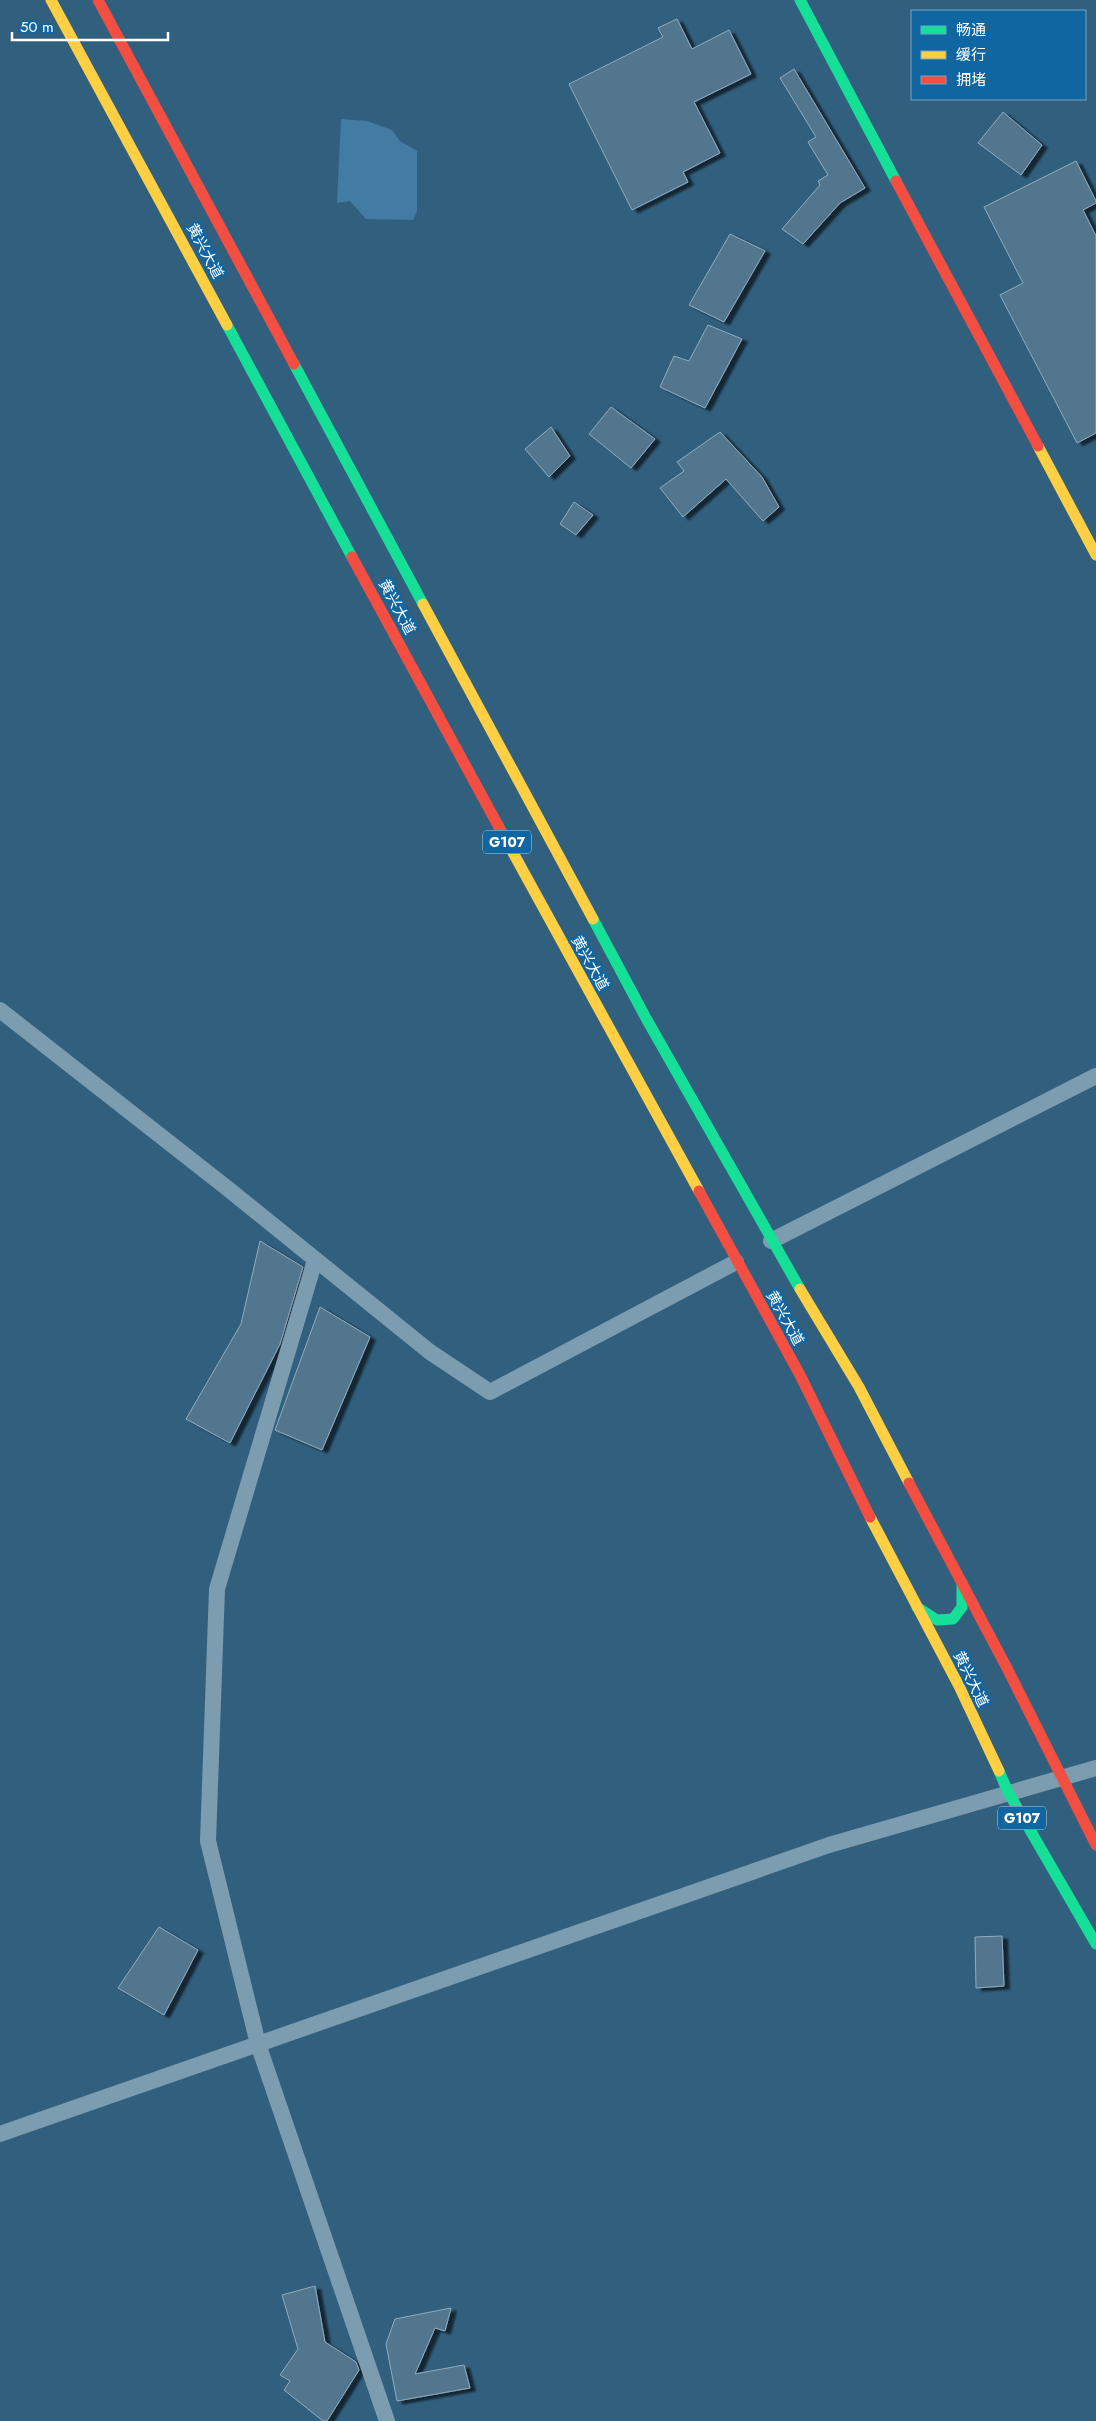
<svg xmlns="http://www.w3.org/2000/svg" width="1096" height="2421" viewBox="0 0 1096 2421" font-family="Jost,'Noto Sans SC',sans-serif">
<defs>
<filter id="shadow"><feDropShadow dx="5.5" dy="3" stdDeviation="1" flood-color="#0009"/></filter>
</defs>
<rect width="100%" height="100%" fill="#31607f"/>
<polygon fill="#427ba4" points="341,119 367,121 392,130 400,141 417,151 417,211 413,220 366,219 350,201 337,203"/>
<g fill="#51768e" stroke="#91abbd" filter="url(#shadow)">
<polygon points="677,19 692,49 729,30 751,74 694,102 720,153 683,172 688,182 632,210 569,84 663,37 658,28"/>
<polygon points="794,69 865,188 840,203 803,244 782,229 820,185 818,181 828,175 808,142 816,137 780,78"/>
<polygon points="1003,112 1042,145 1021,175 978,143"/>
<polygon points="1076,161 1096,201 1096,203 1083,210 1096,236 1096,433 1077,443 1000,295 1023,283 984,207"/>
<polygon points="730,234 765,251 724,322 689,305"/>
<polygon points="708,325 742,339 705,408 660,387 674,356 689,361"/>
<polygon points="611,407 655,439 631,468 589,434"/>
<polygon points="551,427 570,456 549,477 525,449"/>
<polygon points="720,432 762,477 779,507 763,521 726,479 683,517 660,488 684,471 677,462"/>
<polygon points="574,502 593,515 576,535 560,524"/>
<polygon points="260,1241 303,1267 280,1344 230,1443 186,1419 241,1324"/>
<polygon points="320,1307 370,1337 322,1450 275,1430"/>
<polygon points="159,1927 198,1950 164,2015 118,1988"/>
<polygon points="1002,1936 1004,1986 976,1988 975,1937"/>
<polygon points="315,2286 325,2342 356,2362 359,2370 327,2421 323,2421 284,2390 290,2381 280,2375 298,2349 282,2295"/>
<polygon points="451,2308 445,2331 435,2328 415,2374 464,2365 470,2388 397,2401 386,2344 395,2319"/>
</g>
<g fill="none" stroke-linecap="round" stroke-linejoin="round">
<g stroke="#7c9caf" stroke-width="16">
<polyline points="0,1010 227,1188 430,1352 490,1392 736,1262"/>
<polyline points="771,1241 1096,1076"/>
<polyline points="315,1260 217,1589 208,1841 258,2044 387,2421"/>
<polyline points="0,2134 829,1845 1096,1768"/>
</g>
<g stroke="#16e098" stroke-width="11">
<polyline points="800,0 896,181"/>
<polyline points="227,325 352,557"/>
<polyline points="294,364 423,604"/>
<polyline points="593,919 647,1020 800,1289"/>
<polyline points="917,1607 937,1620 953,1619 962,1607 962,1583"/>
<polyline points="999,1771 1008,1792 1096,1944"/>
</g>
<g stroke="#ffcf43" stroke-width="11">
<polyline points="51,0 227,325"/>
<polyline points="1038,446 1096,555"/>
<polyline points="423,604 593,919"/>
<polyline points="506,840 699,1191"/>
<polyline points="800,1289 859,1387 909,1483"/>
<polyline points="870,1517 959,1686 999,1771"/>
</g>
<g stroke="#f24e42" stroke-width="11">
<polyline points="98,0 294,364"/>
<polyline points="896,181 1038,446"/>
<polyline points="352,557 506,840"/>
<polyline points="699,1191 800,1375 870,1517"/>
<polyline points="909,1483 1008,1670 1096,1845"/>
</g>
</g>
<g text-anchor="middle" stroke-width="5" stroke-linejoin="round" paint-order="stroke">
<g fill="#1066a0" stroke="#b7d1e2" stroke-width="1">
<rect x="483" y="830.5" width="48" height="23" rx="4"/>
<rect x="998" y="1806.5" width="48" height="23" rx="4"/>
</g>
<g font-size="14" font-weight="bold" fill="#fff">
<text x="507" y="847">G107</text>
<text x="1022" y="1823">G107</text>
</g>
<g font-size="15" fill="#fff" stroke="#1066a0">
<text transform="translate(205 251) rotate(62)" y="5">黄兴大道</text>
<text transform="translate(397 607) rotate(62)" y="5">黄兴大道</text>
<text transform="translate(590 963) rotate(61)" y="5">黄兴大道</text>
<text transform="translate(785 1318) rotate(61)" y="5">黄兴大道</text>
<text transform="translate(971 1679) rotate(64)" y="5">黄兴大道</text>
</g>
</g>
<rect x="911" y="10" width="175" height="90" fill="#1066a0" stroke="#70a3c6"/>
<rect x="921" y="26" width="25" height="8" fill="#16e098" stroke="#70a3c6"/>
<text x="956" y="35" font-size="15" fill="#ffffff">畅通</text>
<rect x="921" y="51" width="25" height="8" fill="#ffcf43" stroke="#70a3c6"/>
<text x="956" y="60" font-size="15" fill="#ffffff">缓行</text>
<rect x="921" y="76" width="25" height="8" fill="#f24e42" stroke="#70a3c6"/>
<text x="956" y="85" font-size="15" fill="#ffffff">拥堵</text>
<path d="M12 32v8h156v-8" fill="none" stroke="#ffffff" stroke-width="2.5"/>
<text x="20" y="32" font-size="15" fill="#ffffff" stroke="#1066a0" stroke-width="4" paint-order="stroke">50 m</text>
</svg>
